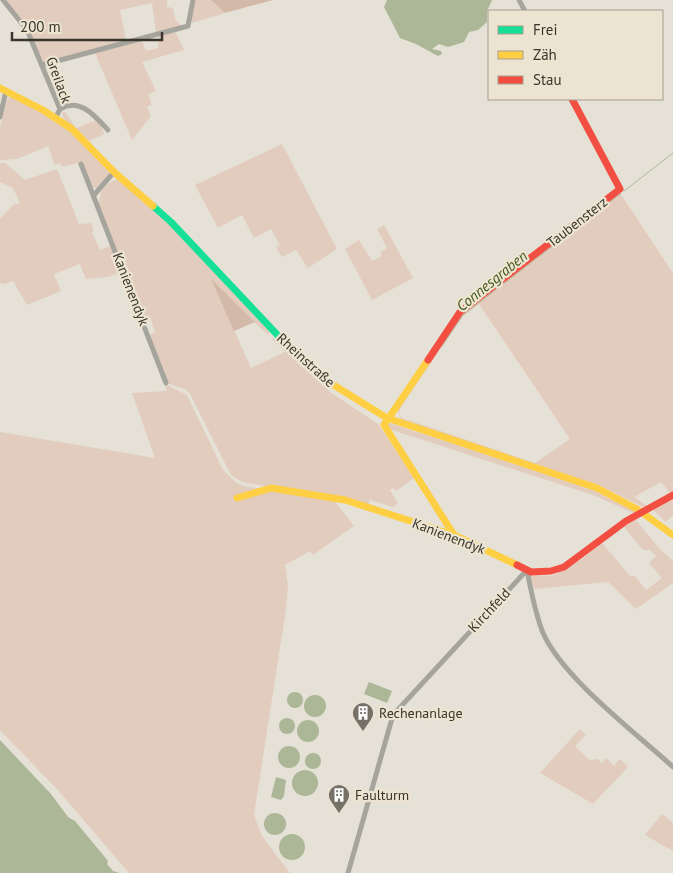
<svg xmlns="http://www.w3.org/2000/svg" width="673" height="873" viewBox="0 0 673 873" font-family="'PT Sans',sans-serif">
<rect width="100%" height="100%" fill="#e6e1d7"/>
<g fill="#e2ccbd" fill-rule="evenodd">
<polygon points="6,0 167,0 167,7 173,8 175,19 181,26 156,33 152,3 120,10 126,40 44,63 28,29"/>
<polygon points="195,0 211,0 225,13 192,23 191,21"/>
<polygon points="175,31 184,50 142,62 156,91 148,95 152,105 147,107 151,116 132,140 95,53 142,40 146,51 158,48 159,35"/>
<polygon points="11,96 44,113 69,129 109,169 109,174 97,188 92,187 82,162 62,167 60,163 55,165 48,146 17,159 0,160 0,127 7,99"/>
<polygon points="64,111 76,128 96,120 102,127 104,134 88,141 64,119 62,114"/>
<polygon points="282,144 337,249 308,268 296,250 282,257 276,247 280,245 271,229 254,238 242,215 218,228 195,185"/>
<polygon points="0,163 5,163 25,180 57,169 79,224 91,223 94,231 92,232 100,250 112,245 123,271 108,277 86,279 80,264 54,274 61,291 27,305 13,281 5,284 0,283 0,219 13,205 20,203 13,188 0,182"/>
<path d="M119,179L174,229L269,331L268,335L212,281L251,368L285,352L272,339L276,338L289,350L286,352L330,392L378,424L414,478L396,491L393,488L390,490L398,503L393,507L370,500L368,505L243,482L231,475L190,394C184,386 174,388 167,382L150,335L155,332L150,317L144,319L99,206C99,192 105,182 119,179Z"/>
<path d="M620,193L673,273V492L670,493L661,482L634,497L647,506L643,507L607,489L436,433L401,420L397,408L462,315ZM479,304L570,439L535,463L402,418L399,414L401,407L463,316Z"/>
<polygon points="384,225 413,278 372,300 345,249 359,240 372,261 382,256 380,252 387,248 377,229"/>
<path d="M165,384L187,395L223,470C228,474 232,480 237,483C248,489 263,488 275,490C295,493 314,496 334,500L354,526L313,555L310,551L285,565L288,586L286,609L254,815L262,836L290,873H129L56,788L0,730V432L155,458L132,393L167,391Z"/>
<polygon points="389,423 594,489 635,510 633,513 593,495 386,428"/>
<polygon points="673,497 673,515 666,522 652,509"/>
<polygon points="635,519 659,548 673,561 673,583 636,609 608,582 534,589 530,575 552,576 581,560 602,543 631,577 634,575 646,590 662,578 649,563 656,556 650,550 643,550 624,527"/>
<polygon points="580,729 586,735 575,746 589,760 597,759 602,763 606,758 614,766 620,759 628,767 593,804 540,773"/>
<polygon points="662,814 673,823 673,851 645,835"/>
</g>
<g fill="#d3b9a8">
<polygon points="211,0 273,0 225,13"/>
<polygon points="211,279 255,322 234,331"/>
</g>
<g fill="#acb797">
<polygon points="387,0 492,0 487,11 487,22 478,30 469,32 464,42 448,47 439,44 432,49 441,51 442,54 438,56 416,44 400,38 384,7"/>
<polygon points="369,682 392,691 387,703 364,694"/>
<circle cx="295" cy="700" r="8"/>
<circle cx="315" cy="706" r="11"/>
<circle cx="287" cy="726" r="8"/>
<circle cx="308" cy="731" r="11"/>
<polygon points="0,740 51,794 68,817 75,821 108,861 107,864 113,871 119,873 0,873"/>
<circle cx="289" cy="757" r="11"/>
<circle cx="313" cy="761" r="8"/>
<circle cx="305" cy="783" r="13"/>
<polygon points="276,777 286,780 284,796 281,800 271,797"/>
<circle cx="275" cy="824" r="11"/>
<circle cx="292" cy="847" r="13"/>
</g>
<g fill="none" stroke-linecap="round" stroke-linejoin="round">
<g stroke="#acb797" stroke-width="1">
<polyline points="624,191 673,153"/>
<polyline points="442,346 463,315 620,194"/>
</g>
<g stroke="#a6a59d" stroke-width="5">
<polyline points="3,0 27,30 60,109 56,117"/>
<polyline points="519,0 525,11"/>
<polyline points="42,65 188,26 193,0"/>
<path d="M60,109C80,97 95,116 108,130"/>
<polyline points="0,117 6,91"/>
<polyline points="81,164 166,383"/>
<polyline points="94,195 114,172"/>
<path d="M527,570C531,591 535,613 543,633C563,678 636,733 673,767"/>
<polyline points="348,873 393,715 527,570"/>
</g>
<polyline stroke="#16e098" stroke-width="7" points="153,206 171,222 286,344"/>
<g stroke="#ffcf43" stroke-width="7">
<polyline points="0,88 43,110 72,129 114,172 153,206"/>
<polyline points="286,344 327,381 387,418 597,488 637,509 673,535"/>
<polyline points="428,360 384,425 454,535"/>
<polyline points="237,498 271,488 345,500 454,535 517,565"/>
</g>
<g stroke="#f24e42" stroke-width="7">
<polyline points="428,360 460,312 620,189 572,99"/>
<polyline points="517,565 531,572 551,571 564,567 626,521 673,495"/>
</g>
</g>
<defs>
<g id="building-pin" transform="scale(1.125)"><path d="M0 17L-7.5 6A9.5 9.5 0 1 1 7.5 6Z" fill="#757168" stroke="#ece4d1"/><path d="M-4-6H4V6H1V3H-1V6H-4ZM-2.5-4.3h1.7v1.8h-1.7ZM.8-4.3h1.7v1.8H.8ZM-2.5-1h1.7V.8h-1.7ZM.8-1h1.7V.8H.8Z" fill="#fff"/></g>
</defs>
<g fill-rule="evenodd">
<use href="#building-pin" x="363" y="713"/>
<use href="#building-pin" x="339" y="795"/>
</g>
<g text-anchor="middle" stroke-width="4.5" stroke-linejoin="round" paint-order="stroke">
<g font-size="14" fill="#38352d" stroke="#ece4d1">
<text transform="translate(59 80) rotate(70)" y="5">Greilack</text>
<text transform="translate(577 222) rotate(-38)" y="5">Taubensterz</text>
<text transform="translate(131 289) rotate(69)" y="5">Kanienendyk</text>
<text transform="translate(306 360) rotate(42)" y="5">Rheinstraße</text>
<text transform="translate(449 536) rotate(21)" y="5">Kanienendyk</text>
<text transform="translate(489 610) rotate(-47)" y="5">Kirchfeld</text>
</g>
<g font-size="14" fill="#38352d" stroke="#ece4d1" text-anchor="start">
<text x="379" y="718">Rechenanlage</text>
<text x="355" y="800">Faulturm</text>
</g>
<g font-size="15" font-style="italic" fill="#41581b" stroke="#ece4d1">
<text transform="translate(492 281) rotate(-39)" y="5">Connesgraben</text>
</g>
</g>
<rect x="488" y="10" width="175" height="90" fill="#ece4d1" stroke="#a49e8f"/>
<rect x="498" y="26" width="25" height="8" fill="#16e098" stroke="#a49e8f"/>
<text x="533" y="35" font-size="15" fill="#38352d">Frei</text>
<rect x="498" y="51" width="25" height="8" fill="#ffcf43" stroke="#a49e8f"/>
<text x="533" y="60" font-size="15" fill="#38352d">Zäh</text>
<rect x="498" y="76" width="25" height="8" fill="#f24e42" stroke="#a49e8f"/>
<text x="533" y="85" font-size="15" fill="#38352d">Stau</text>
<path d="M12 32v8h150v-8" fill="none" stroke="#38352d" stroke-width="2.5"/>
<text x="20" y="32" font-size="15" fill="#38352d" stroke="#ece4d1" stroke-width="4" paint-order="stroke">200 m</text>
</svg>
